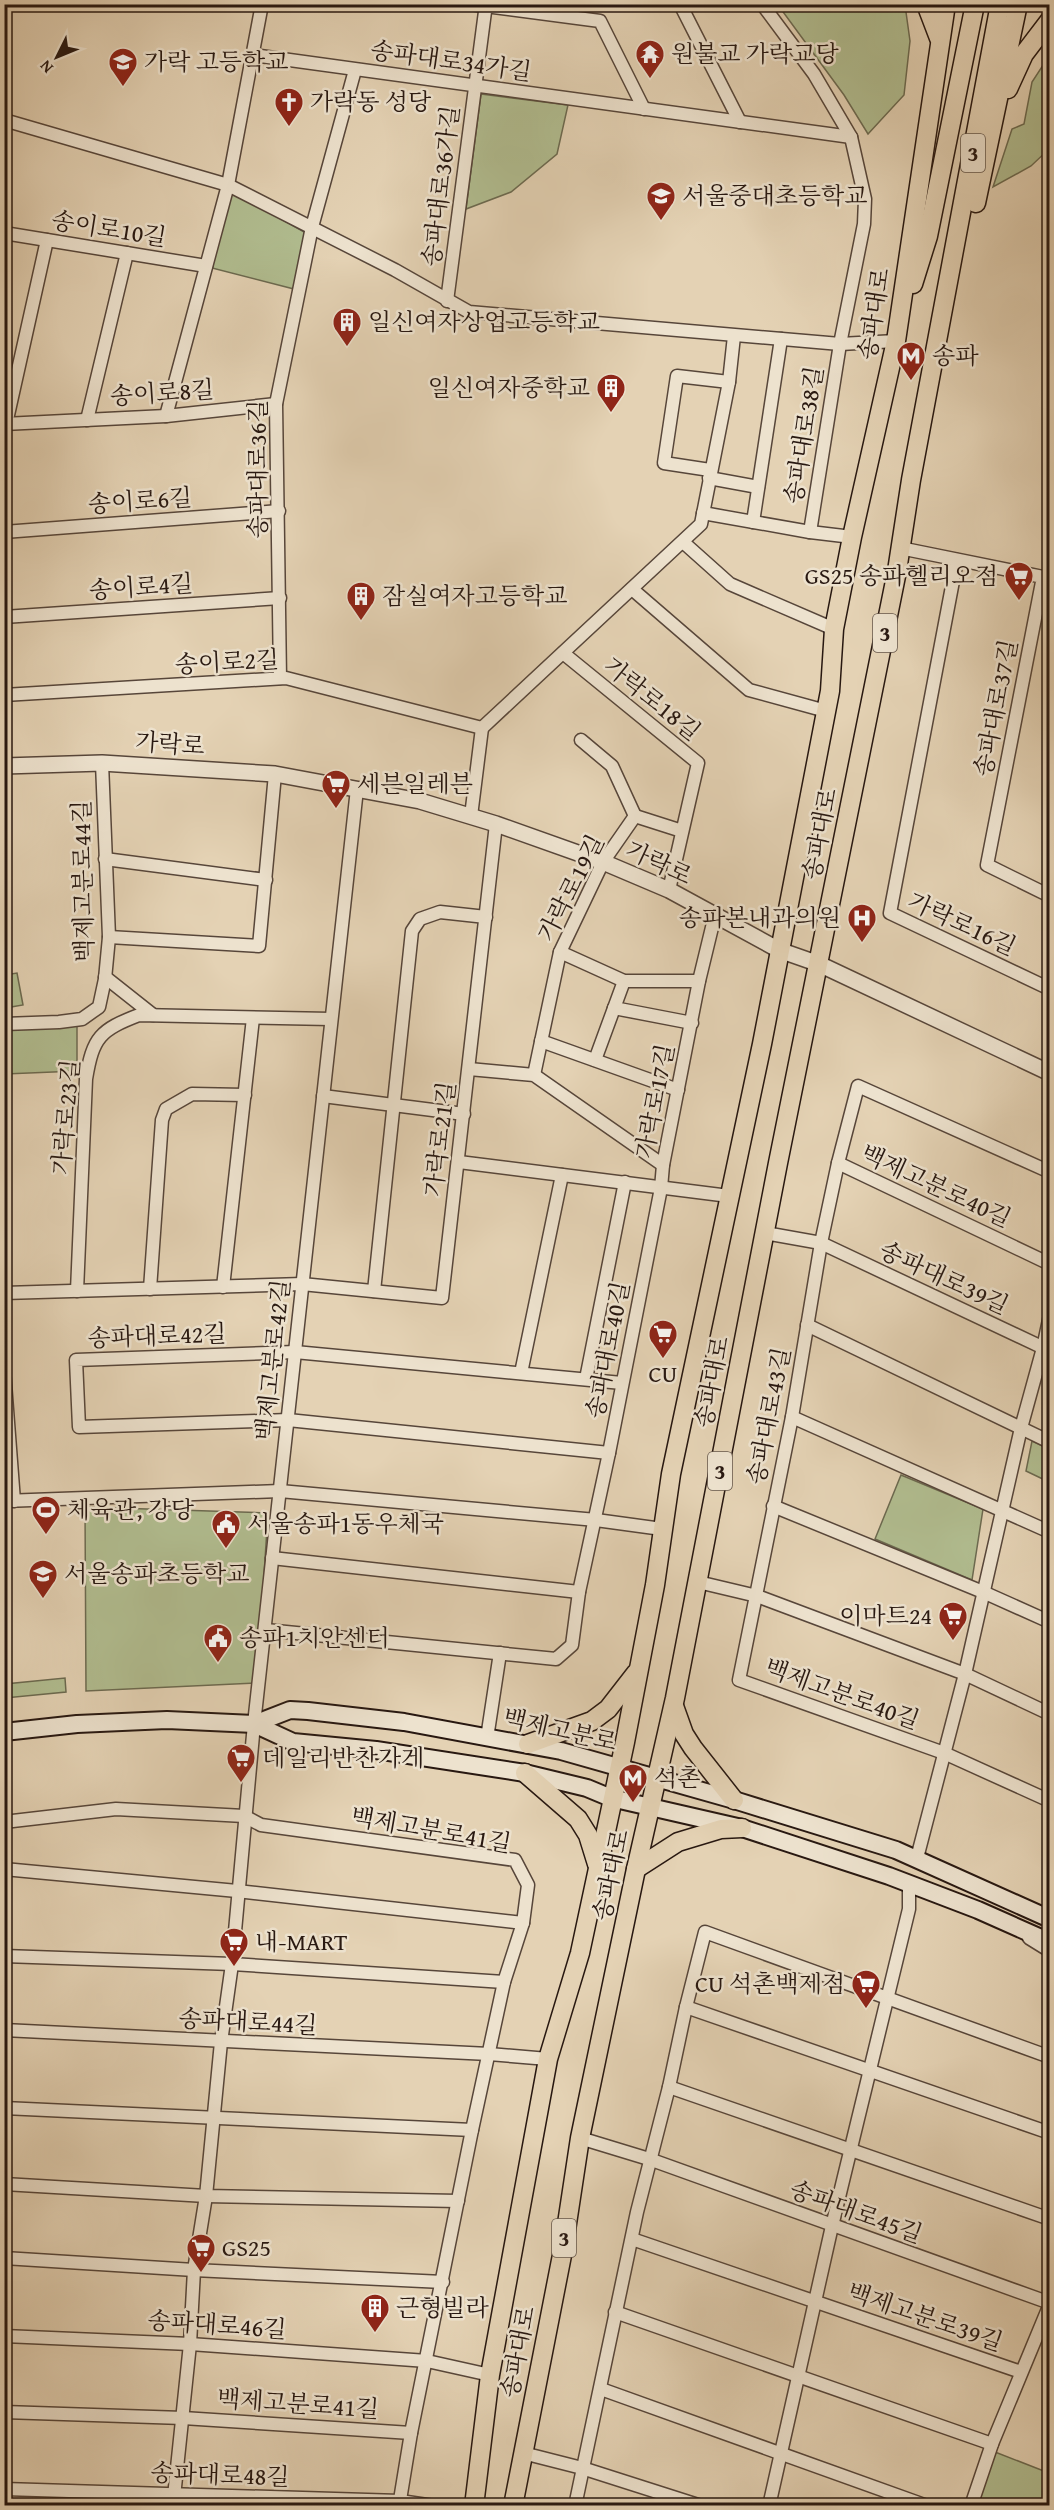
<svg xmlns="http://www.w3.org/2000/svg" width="1054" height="2510" viewBox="0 0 1054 2510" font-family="'Gentium Book Plus','Noto Serif KR',serif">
<rect width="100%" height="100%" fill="#e4d2b4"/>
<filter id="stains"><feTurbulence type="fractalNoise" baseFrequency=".00333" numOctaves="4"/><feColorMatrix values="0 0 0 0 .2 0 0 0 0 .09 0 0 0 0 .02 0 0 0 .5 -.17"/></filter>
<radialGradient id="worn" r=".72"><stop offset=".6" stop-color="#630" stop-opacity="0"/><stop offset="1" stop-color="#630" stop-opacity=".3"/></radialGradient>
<g fill="#b1bd90" stroke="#6c6a50" stroke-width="1.5">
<polygon points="778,5 905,5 910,41 904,95 868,134 844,95"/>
<polygon points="1049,56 1049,149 1031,166 993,187 1012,129 1024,124 1032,82"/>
<polygon points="481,94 568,105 557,154 511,192 466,209"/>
<polygon points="230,190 306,233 294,289 212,268"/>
<polygon points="17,973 23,1005 5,1008 5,975"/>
<polygon points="77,1025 77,1071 5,1074 4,1028"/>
<polygon points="1032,1441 1049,1449 1049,1482 1026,1471"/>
<polygon points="901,1475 983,1509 972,1580 875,1539"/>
<polygon points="85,1507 268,1513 257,1683 86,1691"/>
<polygon points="65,1678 66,1692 5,1698 5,1684"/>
<polygon points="995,2452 1049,2473 1049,2505 974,2504"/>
</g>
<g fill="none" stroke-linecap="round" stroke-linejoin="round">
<g stroke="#57463a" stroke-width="15">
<g id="minor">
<polyline points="470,4 600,21 644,109"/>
<polyline points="680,4 740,122"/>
<polyline points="762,4 814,74 851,137 865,199 864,224 840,344 810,532"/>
<polyline points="253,55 851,137"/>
<polyline points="4,120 228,185 395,270 469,312 840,344 896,341"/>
<polyline points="4,233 206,266"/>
<polyline points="447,301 486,4"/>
<polyline points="166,416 228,185 262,4"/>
<polyline points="87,420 127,253"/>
<polyline points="4,424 166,416 276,404"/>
<polyline points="6,424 47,240"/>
<polyline points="710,470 664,463 677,376 729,382"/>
<polyline points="709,478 758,487"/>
<polyline points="703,513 810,532 852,537"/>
<polyline points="753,522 781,339"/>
<polyline points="4,532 279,511"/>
<polyline points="683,542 730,584 834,629"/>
<polyline points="900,548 1043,577 987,865 1050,896"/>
<polyline points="957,560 890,913 1050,989"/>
<polyline points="632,589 749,690 826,711"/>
<polyline points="4,617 280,598"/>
<polyline points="563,653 698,763 669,890"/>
<polyline points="280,678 276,404 312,227 355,70"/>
<polyline points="4,695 286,678 482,728"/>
<polyline points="482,728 701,524 729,382 734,336"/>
<polyline points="471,816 482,728"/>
<polyline points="635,816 682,831"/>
<polyline points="105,859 266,880"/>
<polyline points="109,937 259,946 275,774"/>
<polyline points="560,952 624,981 699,981"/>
<polyline points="105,977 153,1015"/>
<polyline points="614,1008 692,1023"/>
<polyline points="4,1024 59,1022 82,1019 99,1007 105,979 109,937 102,763"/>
<polyline points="541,1041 678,1090"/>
<polyline points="595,1060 624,981"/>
<polyline points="469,1069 534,1075 663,1165"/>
<polyline points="534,1075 560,952 603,862 635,816 612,766 581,740"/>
<polyline points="323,1096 464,1114"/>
<polyline points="459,1162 729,1196"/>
<polyline points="838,1163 1050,1264"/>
<polyline points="1050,1172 858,1086 838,1163 821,1243 792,1417 739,1680 944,1753 1050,1801"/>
<polyline points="765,1233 821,1243 1048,1350"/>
<polyline points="223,1287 253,1018"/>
<polyline points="150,1289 162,1120 166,1109 192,1094 245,1095"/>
<path d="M77,1291L86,1079C93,1037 100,1030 139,1015L331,1019"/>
<polyline points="374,1291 412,931 420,919 440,912 486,917"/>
<polyline points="4,1293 302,1284 442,1298 496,824"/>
<polyline points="807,1325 1050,1442"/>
<polyline points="4,1370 14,1501"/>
<polyline points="521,1373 562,1175"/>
<polyline points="586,1379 625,1182"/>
<polyline points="792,1417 1050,1532"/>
<polyline points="609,1453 288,1420 79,1427 76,1360 295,1352 622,1383"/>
<polyline points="4,1501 280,1491 596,1520 662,1529"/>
<polyline points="773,1506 983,1592 1050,1622"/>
<polyline points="272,1558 579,1592"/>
<polyline points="698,1582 757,1596 965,1674 1050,1714"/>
<polyline points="266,1630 556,1659 572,1645 579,1592 609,1453 661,1188 663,1165 699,981 715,915"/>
<polyline points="487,1738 500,1653"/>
<polyline points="4,1822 116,1809 244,1816 261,1825 515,1860 528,1885 523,1923 504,1982 472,2130 411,2433 399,2506"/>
<polyline points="917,1858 965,1674 1021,1428 1043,1348 1050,1315"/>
<polyline points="4,1869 237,1891 523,1923"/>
<polyline points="1029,1938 1050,1951"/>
<polyline points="4,1956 232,1964 504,1982"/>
<polyline points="686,2007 1050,2133"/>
<polyline points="4,2030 489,2054 548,2059"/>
<polyline points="669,2087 1050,2219"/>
<polyline points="4,2108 472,2130"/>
<polyline points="580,2138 649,2159 1050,2303"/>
<polyline points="4,2184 206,2196 458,2201"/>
<polyline points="632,2239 1021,2372"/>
<polyline points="4,2258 194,2270 443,2282"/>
<polyline points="615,2312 992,2444"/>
<polyline points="4,2336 190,2344 427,2361 490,2375"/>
<polyline points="601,2389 927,2506"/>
<polyline points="4,2412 183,2418 411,2433"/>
<polyline points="523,2453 582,2468 701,2506"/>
<polyline points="4,2489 400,2501 434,2506"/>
<polyline points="173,2506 190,2344 194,2270 206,2196 221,2042 232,1964 254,1724 357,789"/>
<polyline points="575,2506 637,2212 669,2087 686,2007 705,1932 1050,2057"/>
<polyline points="769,2506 832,2226 909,1909 909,1885"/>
<polyline points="971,2506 992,2444 1050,2304"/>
</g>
</g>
<g stroke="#57463a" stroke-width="18">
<polyline id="tertiary" points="4,766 102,763 275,774 420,801 496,824 603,862 669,890 779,950 819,964 1050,1073"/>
</g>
<g stroke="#281811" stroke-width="20">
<g id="secondary">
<polyline points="254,1724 290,1710 308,1711 404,1722 561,1751 734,1800 896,1850 1050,1919"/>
<polyline points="4,1732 77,1724 167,1720 254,1724 293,1742 376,1750 525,1773 587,1788 611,1798 742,1828 889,1876 978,1910 1050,1942"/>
</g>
</g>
<g stroke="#281811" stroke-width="21">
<g id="primary">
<polyline points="926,4 939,38"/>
<polyline points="1008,89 1024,54 1050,20"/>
<polyline points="976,203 1018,4"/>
<polyline points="913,284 928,236 975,4"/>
<polyline points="674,1706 684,1734 693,1748 734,1800"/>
<polyline points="528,1744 592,1721 608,1709 636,1673"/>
<polyline points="525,1773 578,1819 588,1835 597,1864"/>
<polyline points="636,1869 678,1842 721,1829 742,1828"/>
<polyline points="474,2506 490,2375 548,2059 580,1953 625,1742 655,1585 671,1474 762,1044 830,691 834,629 852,537 896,341 946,4"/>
<polyline points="513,2506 563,2250 580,2138 636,1869 675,1698 778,1163 897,571 911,480 1000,4"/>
</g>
</g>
<use href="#minor" stroke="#ede2ce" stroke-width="12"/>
<use href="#tertiary" stroke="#ede2ce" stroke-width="15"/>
<use href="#secondary" stroke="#ede2ce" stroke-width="16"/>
<use href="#primary" stroke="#e4d2b4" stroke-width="18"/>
</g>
<defs>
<g id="temple-pin" transform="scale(1.5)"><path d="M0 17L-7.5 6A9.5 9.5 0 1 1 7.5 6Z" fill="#8f2418" stroke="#ede2ce"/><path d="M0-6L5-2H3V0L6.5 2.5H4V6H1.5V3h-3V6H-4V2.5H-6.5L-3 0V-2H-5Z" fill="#fff"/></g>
<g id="school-pin" transform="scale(1.5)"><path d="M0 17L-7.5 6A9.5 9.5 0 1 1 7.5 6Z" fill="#8f2418" stroke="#ede2ce"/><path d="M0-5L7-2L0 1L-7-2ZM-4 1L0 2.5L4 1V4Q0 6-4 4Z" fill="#fff"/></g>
<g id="church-pin" transform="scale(1.5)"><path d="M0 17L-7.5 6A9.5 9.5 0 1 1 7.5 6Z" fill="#8f2418" stroke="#ede2ce"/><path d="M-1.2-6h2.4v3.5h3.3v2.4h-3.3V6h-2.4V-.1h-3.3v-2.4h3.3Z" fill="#fff"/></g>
<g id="building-pin" transform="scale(1.5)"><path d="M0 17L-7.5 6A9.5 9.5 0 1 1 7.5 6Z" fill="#8f2418" stroke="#ede2ce"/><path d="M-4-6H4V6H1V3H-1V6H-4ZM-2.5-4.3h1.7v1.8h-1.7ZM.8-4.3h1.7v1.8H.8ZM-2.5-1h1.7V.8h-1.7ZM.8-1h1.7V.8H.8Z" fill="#fff"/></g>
<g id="metro-pin" transform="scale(1.5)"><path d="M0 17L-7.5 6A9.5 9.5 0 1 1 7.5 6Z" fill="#8f2418" stroke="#ede2ce"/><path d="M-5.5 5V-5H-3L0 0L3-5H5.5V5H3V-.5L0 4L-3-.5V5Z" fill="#fff"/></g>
<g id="supermarket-pin" transform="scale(1.5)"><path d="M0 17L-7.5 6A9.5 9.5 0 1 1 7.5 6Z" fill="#8f2418" stroke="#ede2ce"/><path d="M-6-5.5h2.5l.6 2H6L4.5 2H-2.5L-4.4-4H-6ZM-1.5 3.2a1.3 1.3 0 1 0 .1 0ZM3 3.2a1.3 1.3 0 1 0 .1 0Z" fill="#fff"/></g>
<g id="hospital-pin" transform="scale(1.5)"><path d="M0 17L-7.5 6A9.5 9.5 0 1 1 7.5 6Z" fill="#8f2418" stroke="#ede2ce"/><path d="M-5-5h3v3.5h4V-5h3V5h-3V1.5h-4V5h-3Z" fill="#fff"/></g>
<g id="stadium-pin" transform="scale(1.5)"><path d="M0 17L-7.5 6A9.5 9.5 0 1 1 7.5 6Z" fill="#8f2418" stroke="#ede2ce"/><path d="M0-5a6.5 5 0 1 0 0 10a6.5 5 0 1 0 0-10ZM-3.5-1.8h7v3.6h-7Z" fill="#fff"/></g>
<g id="civic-pin" transform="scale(1.5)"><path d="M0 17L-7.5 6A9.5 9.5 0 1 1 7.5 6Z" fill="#8f2418" stroke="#ede2ce"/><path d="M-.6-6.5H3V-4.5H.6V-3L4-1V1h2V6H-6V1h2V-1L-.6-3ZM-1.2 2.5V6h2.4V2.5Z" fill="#fff"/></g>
</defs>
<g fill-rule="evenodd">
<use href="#temple-pin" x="650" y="54"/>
<use href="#school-pin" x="123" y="62"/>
<use href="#church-pin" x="289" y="102"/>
<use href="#school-pin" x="661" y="196"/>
<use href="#building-pin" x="347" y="322"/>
<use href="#metro-pin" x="911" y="356"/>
<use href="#building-pin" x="611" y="388"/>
<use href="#supermarket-pin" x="1019" y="576"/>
<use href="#building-pin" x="361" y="596"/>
<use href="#supermarket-pin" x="336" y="784"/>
<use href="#hospital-pin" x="862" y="918"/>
<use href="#supermarket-pin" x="663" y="1334"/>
<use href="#stadium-pin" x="46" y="1510"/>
<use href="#civic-pin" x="226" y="1524"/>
<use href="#school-pin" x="43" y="1574"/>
<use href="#supermarket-pin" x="953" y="1616"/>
<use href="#civic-pin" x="218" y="1638"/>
<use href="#supermarket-pin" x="241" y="1758"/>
<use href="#metro-pin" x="633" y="1778"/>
<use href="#supermarket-pin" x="234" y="1942"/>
<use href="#supermarket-pin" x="866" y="1984"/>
<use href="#supermarket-pin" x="201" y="2248"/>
<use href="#building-pin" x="375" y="2308"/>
</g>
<g text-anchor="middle" stroke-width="5" stroke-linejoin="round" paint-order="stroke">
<g fill="#ede2ce" stroke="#63554a" stroke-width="1.5">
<rect x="961" y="134" width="24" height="38" rx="4.5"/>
<rect x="873" y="614" width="24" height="38" rx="4.5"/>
<rect x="708" y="1452" width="24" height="38" rx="4.5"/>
<rect x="552" y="2219" width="24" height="38" rx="4.5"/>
</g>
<g font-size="22" font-weight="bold" fill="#281811">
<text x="973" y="161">3</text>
<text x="885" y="641">3</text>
<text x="720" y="1479">3</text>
<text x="564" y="2246">3</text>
</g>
<g font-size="24" fill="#281811" stroke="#ede2ce" text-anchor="start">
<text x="671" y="62">원불교 가락교당</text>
<text x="144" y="70">가락 고등학교</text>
<text x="310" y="110">가락동 성당</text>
<text x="682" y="204">서울중대초등학교</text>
<text x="368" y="330">일신여자상업고등학교</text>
<text x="932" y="364">송파</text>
<text x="590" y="396" text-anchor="end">일신여자중학교</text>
<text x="998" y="584" text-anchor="end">GS25 송파헬리오점</text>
<text x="382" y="604">잠실여자고등학교</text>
<text x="357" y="792">세븐일레븐</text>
<text x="841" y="926" text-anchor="end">송파본내과의원</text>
<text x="663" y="1382" text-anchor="middle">CU</text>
<text x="67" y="1518">체육관, 강당</text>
<text x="247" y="1532">서울송파1동우체국</text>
<text x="64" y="1582">서울송파초등학교</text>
<text x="932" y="1624" text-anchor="end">이마트24</text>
<text x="239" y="1646">송파1치안센터</text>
<text x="262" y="1766">데일리반찬가게</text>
<text x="654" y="1786">석촌</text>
<text x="255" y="1950">내-MART</text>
<text x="845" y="1992" text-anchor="end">CU 석촌백제점</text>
<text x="222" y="2256">GS25</text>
<text x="396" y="2316">근형빌라</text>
</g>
<g font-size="24" fill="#281811" stroke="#ede2ce">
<text transform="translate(451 61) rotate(8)" y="8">송파대로34가길</text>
<text transform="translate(441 186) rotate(-83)" y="8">송파대로36가길</text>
<text transform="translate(109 229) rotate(9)" y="8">송이로10길</text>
<text transform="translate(874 314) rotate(-81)" y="8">송파대로</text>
<text transform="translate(162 393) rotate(-4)" y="8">송이로8길</text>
<text transform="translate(804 435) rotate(-81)" y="8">송파대로38길</text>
<text transform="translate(258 469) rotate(-90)" y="8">송파대로36길</text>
<text transform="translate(140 501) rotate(-4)" y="8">송이로6길</text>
<text transform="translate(141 587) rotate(-4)" y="8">송이로4길</text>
<text transform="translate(227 662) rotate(-3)" y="8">송이로2길</text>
<text transform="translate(652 699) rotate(39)" y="8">가락로18길</text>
<text transform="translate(996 708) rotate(-79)" y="8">송파대로37길</text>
<text transform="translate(170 744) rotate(4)" y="8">가락로</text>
<text transform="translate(820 834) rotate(-79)" y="8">송파대로</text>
<text transform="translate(659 863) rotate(25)" y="8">가락로</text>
<text transform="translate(83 881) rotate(-91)" y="8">백제고분로44길</text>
<text transform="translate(571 888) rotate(-63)" y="8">가락로19길</text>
<text transform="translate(962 924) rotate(25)" y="8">가락로16길</text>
<text transform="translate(655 1101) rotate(-79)" y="8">가락로17길</text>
<text transform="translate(66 1117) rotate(-85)" y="8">가락로23길</text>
<text transform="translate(440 1139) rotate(-83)" y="8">가락로21길</text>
<text transform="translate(936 1186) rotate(25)" y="8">백제고분로40길</text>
<text transform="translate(944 1278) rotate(25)" y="8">송파대로39길</text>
<text transform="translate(157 1336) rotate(-2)" y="8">송파대로42길</text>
<text transform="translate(608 1350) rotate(-79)" y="8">송파대로40길</text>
<text transform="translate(273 1360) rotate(-84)" y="8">백제고분로42길</text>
<text transform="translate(712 1382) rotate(-79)" y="8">송파대로</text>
<text transform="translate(769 1416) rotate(-79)" y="8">송파대로43길</text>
<text transform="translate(842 1694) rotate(20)" y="8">백제고분로40길</text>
<text transform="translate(560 1730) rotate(13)" y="8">백제고분로</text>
<text transform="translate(431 1830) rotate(10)" y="8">백제고분로41길</text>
<text transform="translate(611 1875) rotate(-78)" y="8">송파대로</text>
<text transform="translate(248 2022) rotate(3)" y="8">송파대로44길</text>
<text transform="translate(856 2212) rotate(20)" y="8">송파대로45길</text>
<text transform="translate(925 2317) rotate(19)" y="8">백제고분로39길</text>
<text transform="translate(217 2325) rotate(4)" y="8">송파대로46길</text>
<text transform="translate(518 2352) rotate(-79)" y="8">송파대로</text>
<text transform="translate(298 2404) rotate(4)" y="8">백제고분로41길</text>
<text transform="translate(220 2475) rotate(2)" y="8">송파대로48길</text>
</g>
</g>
<rect width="1054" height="2510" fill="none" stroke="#e4d2b4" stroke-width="24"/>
<rect x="6" y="6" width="1042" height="2498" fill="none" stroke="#281811" stroke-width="3"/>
<rect x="12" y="12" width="1030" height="2486" fill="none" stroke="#281811" stroke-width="1.5"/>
<g transform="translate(57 57) rotate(227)" stroke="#ede2ce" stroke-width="4.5" paint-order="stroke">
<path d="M0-4.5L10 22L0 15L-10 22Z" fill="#281811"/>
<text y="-9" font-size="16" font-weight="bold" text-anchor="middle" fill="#281811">N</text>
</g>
<rect width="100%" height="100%" filter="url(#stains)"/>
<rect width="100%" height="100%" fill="url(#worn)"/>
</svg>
